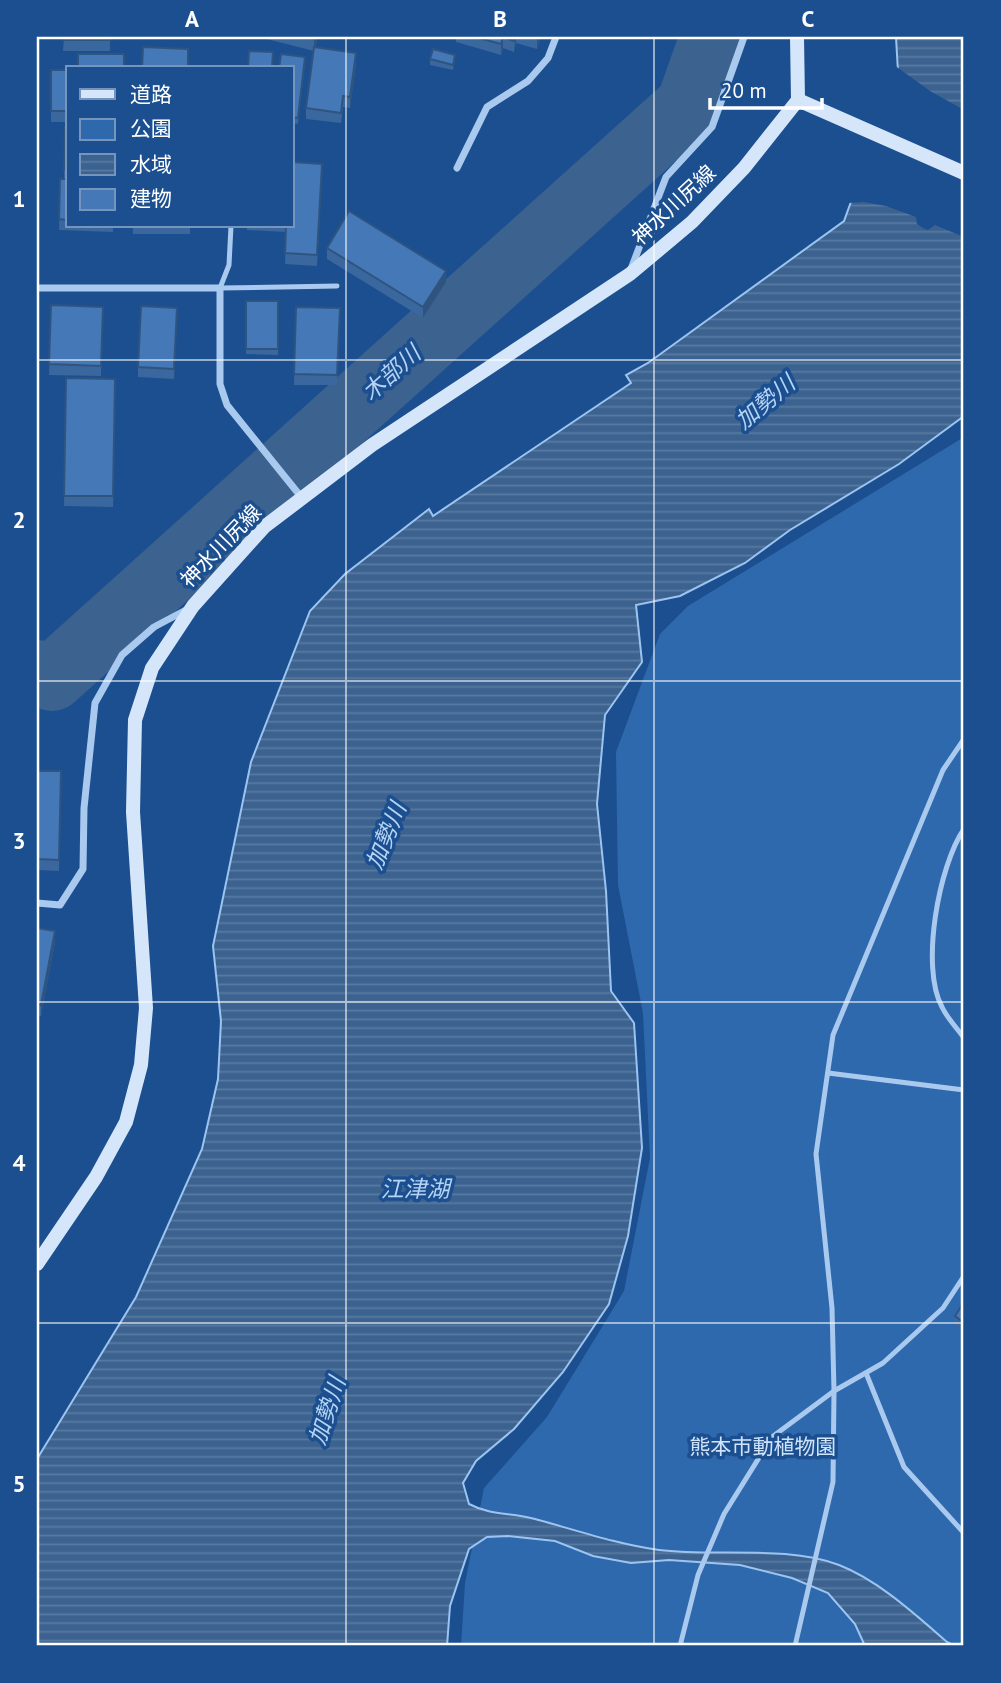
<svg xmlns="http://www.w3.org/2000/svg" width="1001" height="1683" viewBox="0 0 1001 1683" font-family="'PT Sans','Noto Sans JP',sans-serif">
<defs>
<pattern id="water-rules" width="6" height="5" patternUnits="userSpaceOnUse" patternTransform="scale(1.75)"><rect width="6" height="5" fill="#3c6290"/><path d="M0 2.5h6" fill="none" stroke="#597aa1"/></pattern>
</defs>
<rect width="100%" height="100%" fill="#1b4f8f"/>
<polygon fill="#2e69ad" points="964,437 964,1646 461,1646 465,1583 484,1488 547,1417 624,1291 650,1158 643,1013 618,885 616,752 660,634 688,606"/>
<path fill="url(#water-rules)" stroke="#9cc4f0" stroke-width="2" d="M896,37H964V416L899,464L790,530L745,563L680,596L636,605L642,662L605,715L597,804L606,891L611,991L634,1023L642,1148L628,1236L609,1304L563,1372L514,1429L476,1461L463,1483L469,1504C492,1516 511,1512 535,1519C576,1530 616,1544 659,1550C714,1557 787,1545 839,1565C878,1580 916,1615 947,1642L955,1646H865L855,1624L828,1593L792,1578L740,1565L669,1560L631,1563L593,1556L555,1541L508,1536L487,1537L469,1549L450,1606L447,1646H37V1459L136,1297L202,1149L218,1079L221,1021L213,946L251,762L310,611L345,574L429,509L433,516L631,383L626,375L648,363L844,221L898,72Z"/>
<polygon fill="#1b4f8f" points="894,65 930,91 964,110 964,237 935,225 928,230 923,228 917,224 916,217 886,206 864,202 848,203 895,72"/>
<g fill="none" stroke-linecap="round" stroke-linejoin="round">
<polyline stroke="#3c6290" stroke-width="66" points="37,673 52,678 689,105 713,37"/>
<g stroke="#a9c9ee" stroke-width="5">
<polyline points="231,226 229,265 220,288 337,286"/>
<path d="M964,829C939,865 920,967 942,1007C947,1018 957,1028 964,1038"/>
<polyline points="828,1073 964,1090"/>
<polyline points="866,1373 904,1467 964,1533"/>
<polyline points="680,1646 698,1575 724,1514 772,1437 834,1391 883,1363 943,1308 964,1276"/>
<polyline points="795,1646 833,1482 834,1391 832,1308 816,1154 833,1035 943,770 964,739"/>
</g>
<g stroke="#a9c9ee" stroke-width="7">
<polyline points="457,168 487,107 528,81 548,58 556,37"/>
<polyline points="631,269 666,177 712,127 744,37"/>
<polyline points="37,288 220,288 220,384 227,405 302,498"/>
<polyline points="37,903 60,905 83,869 84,808 95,703 122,655 154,627 186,610"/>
</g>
<g stroke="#d6e6fa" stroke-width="14">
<polyline points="797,37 798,100"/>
<polyline points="37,1264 96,1177 126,1122 141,1065 146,1008 133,812 135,720 152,668 193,606 264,527 372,445 630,274 692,222 744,168 798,100 964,173"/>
</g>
</g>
<g fill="#3a679d">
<polygon points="64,37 110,37 110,51 63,51"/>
<polygon points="259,37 318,37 315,47 356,64 350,108 343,107 341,123 306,119 306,108 314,51"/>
<polygon points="456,37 541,37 537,49 516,43 514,52 503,48 501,55 456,42"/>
<polygon points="430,59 455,60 453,70 430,65"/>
<polygon points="305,63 298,124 292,123 292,68"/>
<rect x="51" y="70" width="17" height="52"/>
<polygon points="65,127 68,127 68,226 113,226 113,232 59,230 60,179 64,179"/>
<polygon points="322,175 317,266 285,264 286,232 247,230 247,226 292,226"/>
<rect x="133" y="226" width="57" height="8"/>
<polygon points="327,248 446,282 423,318 327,259"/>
<polygon points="246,301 278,301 278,355 246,354"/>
<polygon points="51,305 103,307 101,376 49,375"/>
<polygon points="296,307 340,308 337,385 294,385"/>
<polygon points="177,319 174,379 138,377 138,367"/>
<polygon points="66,378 115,379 113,507 64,506"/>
<polygon points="37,771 61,771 59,871 37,870"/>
<polygon points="37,928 55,942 41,1016 37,1015"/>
<polygon points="964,1302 964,1334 955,1327 955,1316"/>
</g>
<g fill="#305480">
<polygon points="314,37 318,37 314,51"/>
<polygon points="503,37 503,48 501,55 501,44"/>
<polygon points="515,37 516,37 516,43 514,52"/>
<polygon points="538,37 541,37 537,49 537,38"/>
<polygon points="356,53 356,64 350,108 350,97"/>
<polygon points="446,271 446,282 423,318 423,307"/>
<polygon points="55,931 55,942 41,1016 41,1005"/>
</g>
<g fill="#4478b7" stroke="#305480" stroke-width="2">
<polygon points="64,37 110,37 110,40 63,40"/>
<polygon points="475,37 515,37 514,41 503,37 501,44"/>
<polygon points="143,47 188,49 188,68 142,68"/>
<polygon points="314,47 356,53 350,97 343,96 341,113 306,108"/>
<polygon points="433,49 455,55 453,65 430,59"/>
<polygon points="249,51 273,52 272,68 248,68"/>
<rect x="78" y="54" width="46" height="14"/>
<polygon points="281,54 305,57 298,118 292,117 292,68 279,68"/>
<rect x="51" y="70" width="17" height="41"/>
<polygon points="65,127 68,127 68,169 64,169"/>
<polygon points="292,162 322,164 317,255 285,253 286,226 292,226"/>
<polygon points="60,179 68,179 68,220 59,219"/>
<polygon points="349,211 446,271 423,307 327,248"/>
<rect x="246" y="301" width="32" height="48"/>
<polygon points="51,305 103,307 101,366 49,364"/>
<polygon points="141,306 177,308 174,369 138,367"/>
<polygon points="296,307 340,308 337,375 294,374"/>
<polygon points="66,378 115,379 113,496 64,496"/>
<polygon points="37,771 61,771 59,860 37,859"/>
<polygon points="37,928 55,931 41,1005 37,1004"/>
<polygon points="964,1302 964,1323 955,1316"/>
</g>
<path fill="none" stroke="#fff" stroke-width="2" stroke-opacity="0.55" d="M346,37V1646M654,37V1646M37,360H964M37,681H964M37,1002H964M37,1323H964"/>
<g text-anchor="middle" stroke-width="7" stroke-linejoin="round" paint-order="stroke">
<g font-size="21" fill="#fff" stroke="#1b4f8f">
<text transform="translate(674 205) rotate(-43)" y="7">神水川尻線</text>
<text transform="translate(221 546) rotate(-46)" y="7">神水川尻線</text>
</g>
<g font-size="21" fill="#cfe3fa" stroke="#1b4f8f">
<text x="763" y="1454">熊本市動植物園</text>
</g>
<g font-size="23" font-style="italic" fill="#b5d3f5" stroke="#1b4f8f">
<text transform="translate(391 373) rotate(-42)" y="8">木部川</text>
<text transform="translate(765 402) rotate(-40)" y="8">加勢川</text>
<text transform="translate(386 836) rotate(-68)" y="8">加勢川</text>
<text x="415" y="1197">江津湖</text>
<text transform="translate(327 1411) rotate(-72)" y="8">加勢川</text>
</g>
</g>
<rect width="1001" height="1683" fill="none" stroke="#1b4f8f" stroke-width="77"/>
<rect x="66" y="66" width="228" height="161" fill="#1b4f8f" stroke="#7695bc" stroke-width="2"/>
<rect x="80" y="89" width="35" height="10" fill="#d6e6fa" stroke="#7695bc" stroke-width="2"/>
<text x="130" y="102" font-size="21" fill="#ffffff">道路</text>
<rect x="80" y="119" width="35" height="21" fill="#2e69ad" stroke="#7695bc" stroke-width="2"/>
<text x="130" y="136" font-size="21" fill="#ffffff">公園</text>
<rect x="80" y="154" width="35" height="21" fill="url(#water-rules)" stroke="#7695bc" stroke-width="2"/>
<text x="130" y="172" font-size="21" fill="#ffffff">水域</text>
<rect x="80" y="189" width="35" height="21" fill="#4478b7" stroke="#7695bc" stroke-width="2"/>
<text x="130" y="206" font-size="21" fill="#ffffff">建物</text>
<path d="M710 98v10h112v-10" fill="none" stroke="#ffffff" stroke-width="3.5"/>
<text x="721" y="98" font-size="21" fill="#ffffff" stroke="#1b4f8f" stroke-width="5" paint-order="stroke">20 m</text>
<rect x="38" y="38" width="924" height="1606" fill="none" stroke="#fff" stroke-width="2.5"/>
<g font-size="23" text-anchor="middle" font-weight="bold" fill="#fff">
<text x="192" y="27">A</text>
<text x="500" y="27">B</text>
<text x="808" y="27">C</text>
<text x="19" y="207">1</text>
<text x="19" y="528">2</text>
<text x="19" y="849">3</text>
<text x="19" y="1171">4</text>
<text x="19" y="1492">5</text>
</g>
</svg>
